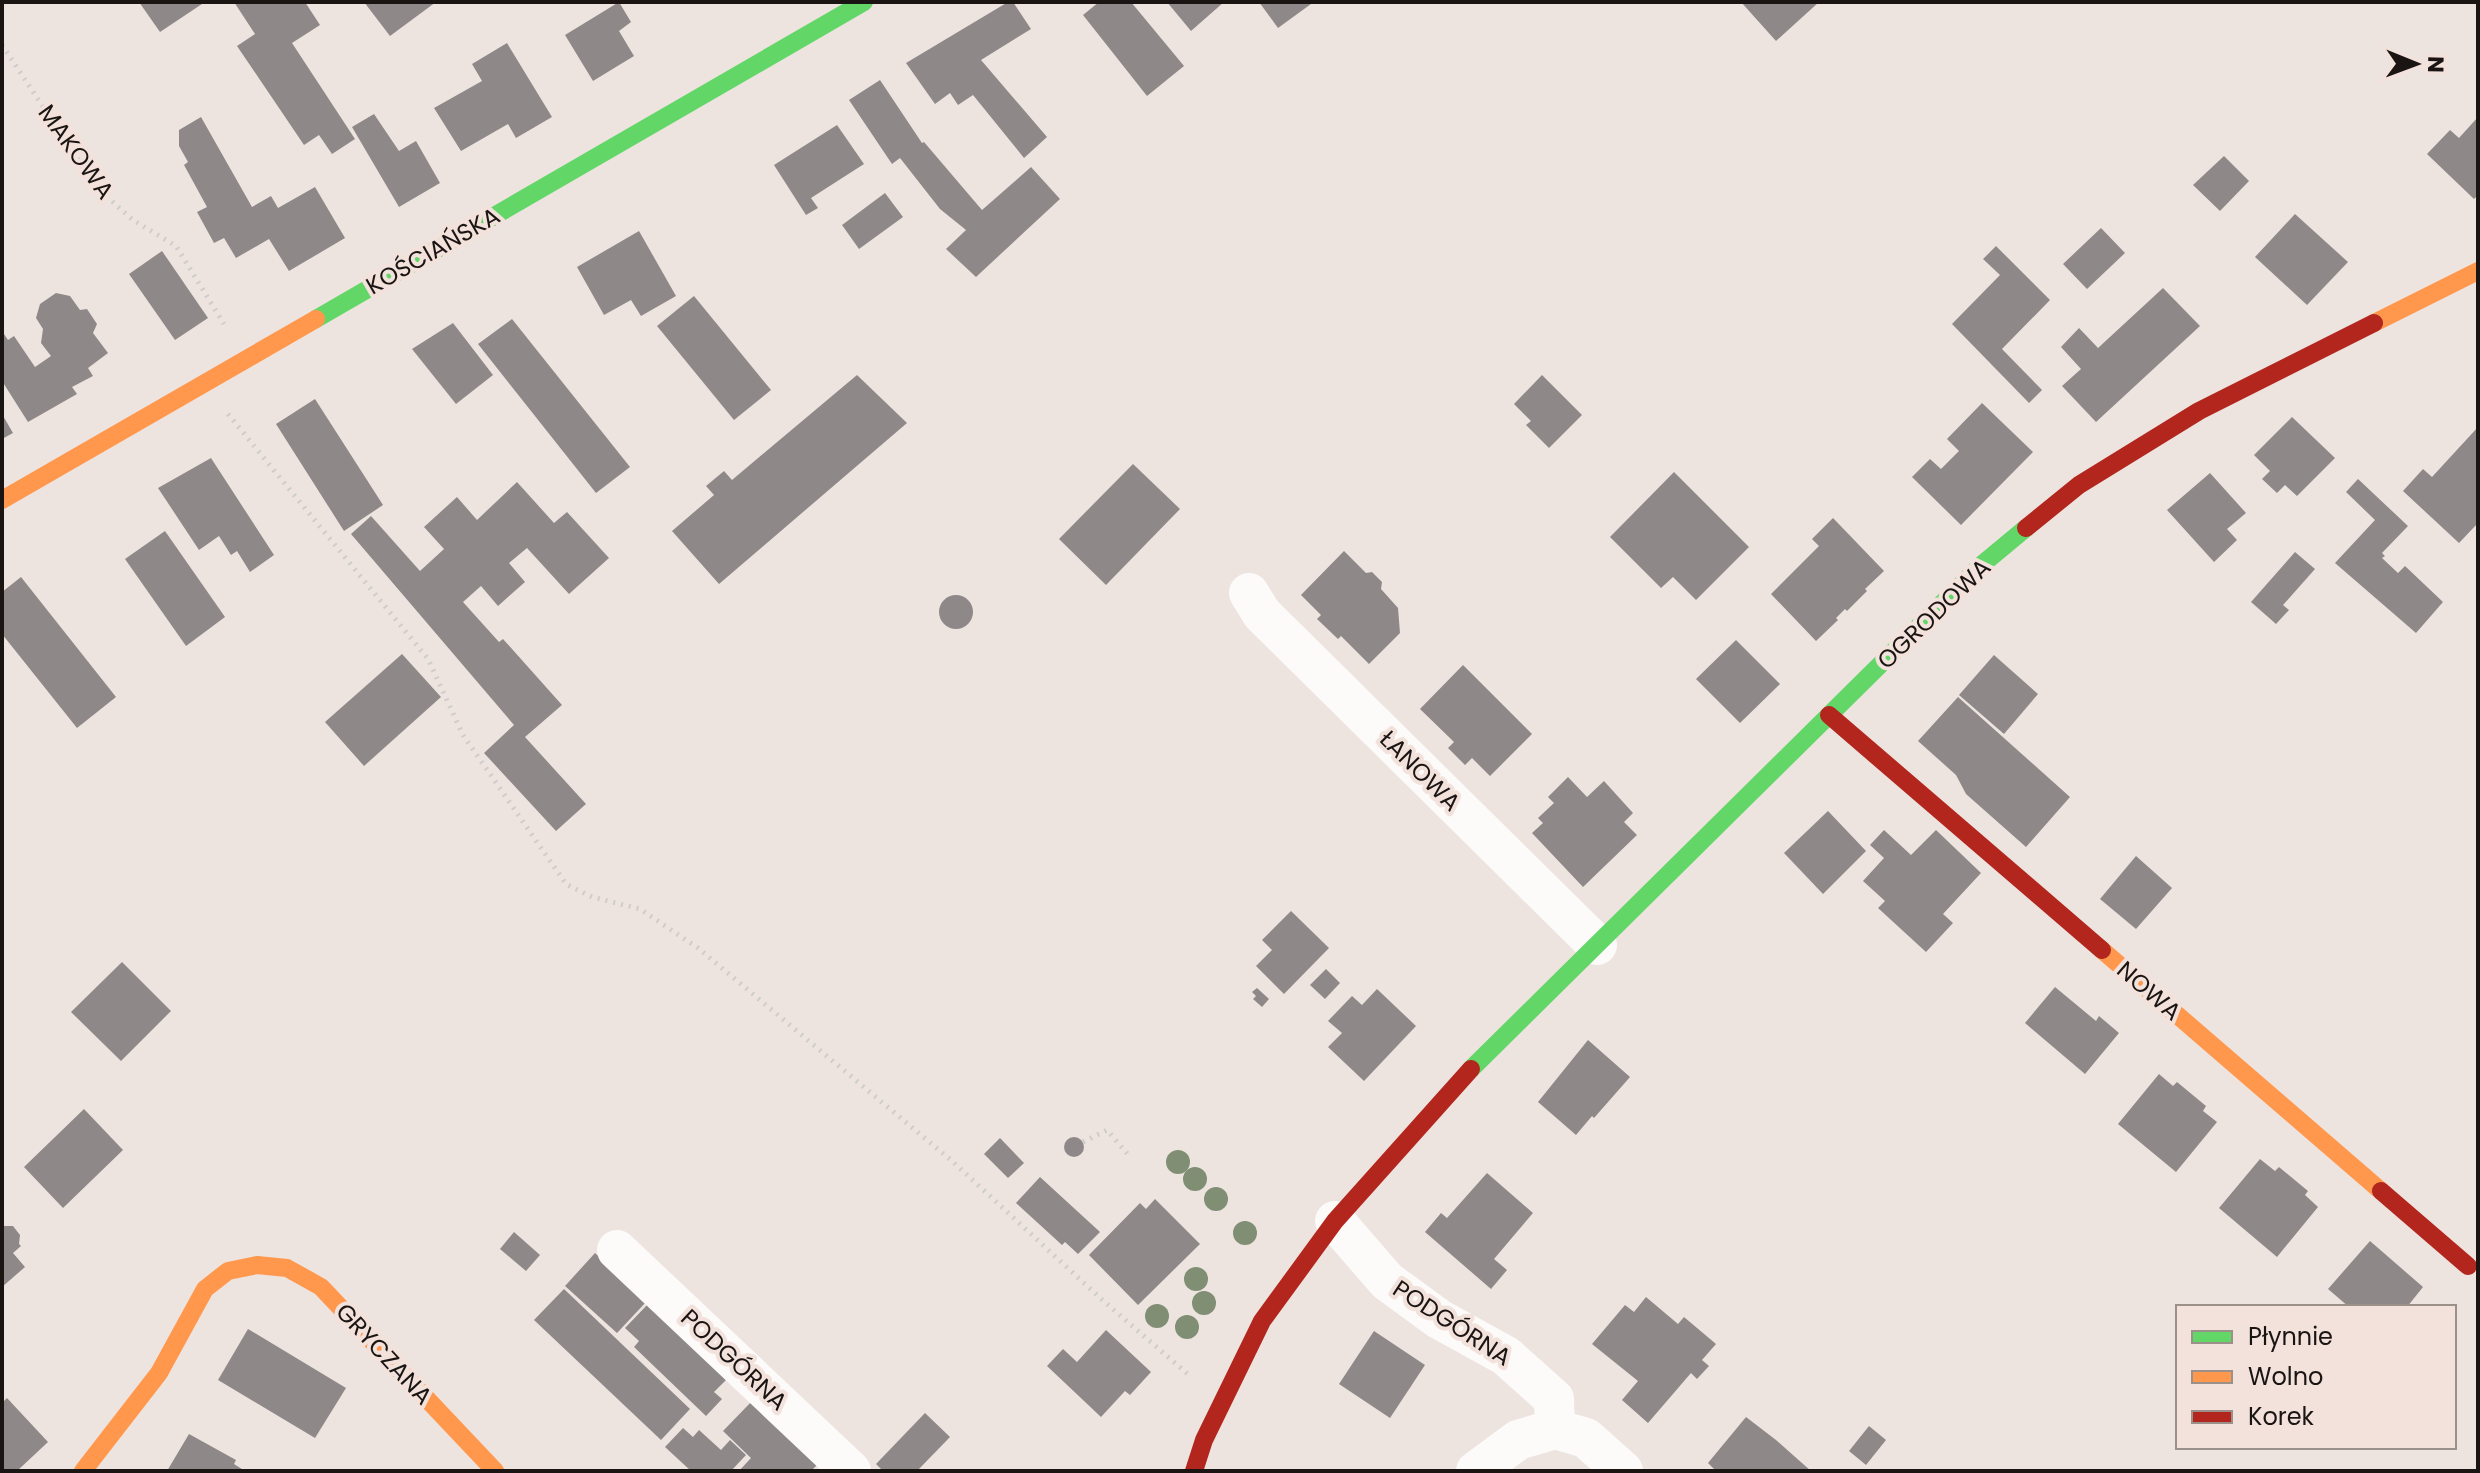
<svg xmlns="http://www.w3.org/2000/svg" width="2480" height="1473" viewBox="0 0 2480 1473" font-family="Poppins,sans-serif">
<rect width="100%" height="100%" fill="#ede4e0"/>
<g fill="#8e8988">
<polygon points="139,2 205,2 160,32"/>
<polygon points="234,2 305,2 320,25 292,43 355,139 332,154 319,135 304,145 237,46 255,34"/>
<polygon points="364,2 436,2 390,36"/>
<polygon points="619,2 631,22 619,31 634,56 593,81 565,35"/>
<polygon points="1008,2 1013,2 1031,29 981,60 1047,137 1024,158 973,95 958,105 950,93 935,104 906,63"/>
<polygon points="1099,2 1131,2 1184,66 1147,96 1083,15"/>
<polygon points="1167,2 1224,2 1191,31"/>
<polygon points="1259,2 1309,2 1311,4 1278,28"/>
<polygon points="1741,2 1819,2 1776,41"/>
<polygon points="507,43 552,117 516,138 508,124 461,151 434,108 482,81 472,64"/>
<polygon points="880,80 922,143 924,142 982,210 1031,167 1060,199 976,277 946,249 966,230 940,209 900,158 892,164 849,100"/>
<polygon points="374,114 399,151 416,141 440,183 399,207 352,127"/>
<polygon points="201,117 252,207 271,196 278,208 315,187 345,238 289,271 269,239 236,258 224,238 214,243 197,212 207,207 184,165 188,162 179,146 179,130"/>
<polygon points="2478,117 2478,195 2474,199 2427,154 2450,130 2459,138"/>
<polygon points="837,125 864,164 811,198 818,208 806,215 774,165"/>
<polygon points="2224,156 2249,181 2220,211 2193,185"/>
<polygon points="885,193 903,217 859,249 842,225"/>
<polygon points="2295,214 2348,262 2307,305 2255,257"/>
<polygon points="2101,228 2125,253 2087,289 2063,264"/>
<polygon points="639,231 676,296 641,316 631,300 604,315 577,267"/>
<polygon points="1996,246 2050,300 2002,349 2042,390 2029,403 1952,324 2000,275 1983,259"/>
<polygon points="162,251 208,318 175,340 129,274"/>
<polygon points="2163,288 2200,326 2096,422 2062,386 2081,369 2061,347 2079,328 2098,348"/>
<polygon points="56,293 70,296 80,310 87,309 97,324 93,333 108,353 88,368 93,376 72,387 77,394 28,422 2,381 2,331 8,340 14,336 35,367 51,356 41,343 43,329 36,318 40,304"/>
<polygon points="694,296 771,390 734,420 657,326"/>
<polygon points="512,319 630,467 596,493 478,344"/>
<polygon points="453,323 493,375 456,404 412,349"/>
<polygon points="857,375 907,423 719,584 672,531 714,495 706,486 724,471 732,480"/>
<polygon points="1542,375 1582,415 1549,448 1526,425 1531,421 1514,404"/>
<polygon points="315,399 383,505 344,531 276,424"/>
<polygon points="1982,403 2033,452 1961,525 1912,477 1930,459 1941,469 1959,451 1947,439"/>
<polygon points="2,414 13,433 2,439"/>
<polygon points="2292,417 2335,458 2297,496 2285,485 2277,493 2262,479 2270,471 2254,455"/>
<polygon points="2478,427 2478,523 2459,543 2403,491 2423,469 2432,477"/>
<polygon points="211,458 274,555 250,572 237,551 231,555 219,536 199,550 158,488"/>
<polygon points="1133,464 1180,509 1106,585 1059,539"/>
<polygon points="1674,472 1749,547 1696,600 1673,577 1661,588 1610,537"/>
<polygon points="2210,473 2246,513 2227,529 2237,540 2214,562 2167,510"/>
<polygon points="2358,479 2408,526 2382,553 2385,556 2382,558 2398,573 2405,566 2443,602 2416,633 2335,563 2375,520 2346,492"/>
<polygon points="517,482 554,523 567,512 609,558 569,594 527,548 509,563 525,582 498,606 481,586 463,602 499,642 503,639 562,705 525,737 586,804 556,831 484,753 514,725 351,534 371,516 420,571 444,549 424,527 457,497 477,520"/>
<polygon points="1833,518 1884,571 1865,589 1867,591 1847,611 1845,609 1836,618 1838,620 1816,641 1771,594 1819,546 1812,539"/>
<polygon points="165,531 225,617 186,646 125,559"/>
<polygon points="1344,551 1366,573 1372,572 1382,582 1381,589 1398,608 1400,633 1369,664 1341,636 1338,639 1317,619 1321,615 1301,595"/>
<polygon points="2295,552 2315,569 2283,605 2289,610 2276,624 2251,602"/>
<polygon points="21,577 116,697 77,728 2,634 2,592"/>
<circle cx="956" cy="612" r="17"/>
<polygon points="1736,640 1780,684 1740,723 1696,679"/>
<polygon points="402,654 441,697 364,766 325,722"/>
<polygon points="1994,655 2038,694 2004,734 1959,695"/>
<polygon points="1463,665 1532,734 1490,776 1472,758 1465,765 1448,748 1454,742 1420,709"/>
<polygon points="1958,697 2070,797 2026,847 1966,794 1956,775 1918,741"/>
<polygon points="1568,777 1587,797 1604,781 1633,813 1624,822 1637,835 1583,887 1532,833 1543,823 1538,818 1554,803 1548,797"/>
<polygon points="1828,811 1866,851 1823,894 1784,853"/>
<polygon points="1884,830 1911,855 1936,830 1981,873 1943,914 1953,923 1926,952 1878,908 1885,901 1863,881 1884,858 1870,845"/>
<polygon points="2136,856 2172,888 2136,929 2100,899"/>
<polygon points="1291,911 1329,948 1284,994 1256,966 1272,950 1262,940"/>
<polygon points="122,962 171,1011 121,1061 71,1012"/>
<polygon points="1326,969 1340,983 1325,999 1310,985"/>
<polygon points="2055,987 2096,1021 2099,1016 2119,1033 2085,1074 2025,1023"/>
<polygon points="1257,988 1269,999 1262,1007 1253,999 1256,996 1252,992"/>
<polygon points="1377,989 1416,1026 1364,1081 1328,1047 1342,1033 1328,1021 1352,996 1362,1005"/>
<polygon points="1588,1040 1630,1077 1594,1118 1592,1116 1576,1135 1538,1102"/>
<polygon points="2159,1074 2173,1086 2177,1082 2206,1106 2203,1111 2217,1122 2176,1172 2118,1124"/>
<polygon points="84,1109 123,1150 63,1208 24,1167"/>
<circle cx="1074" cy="1147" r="10"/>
<polygon points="1000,1138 1024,1163 1008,1178 984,1154"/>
<polygon points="2260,1159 2275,1171 2279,1167 2308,1191 2305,1195 2318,1207 2277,1257 2219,1208"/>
<polygon points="1487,1173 1533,1213 1494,1259 1507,1270 1491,1289 1425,1232 1441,1213 1447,1218"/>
<polygon points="1040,1177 1100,1232 1078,1254 1065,1242 1062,1245 1016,1203"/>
<polygon points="1155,1199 1200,1244 1138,1305 1089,1255 1140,1203 1146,1209"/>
<polygon points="2,1226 13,1226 20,1235 19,1244 21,1246 13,1253 25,1267 2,1287"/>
<polygon points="514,1232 540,1255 526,1271 500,1249"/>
<polygon points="2370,1241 2423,1287 2407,1307 2349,1307 2328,1289"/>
<polygon points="595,1253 647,1301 617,1333 565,1286"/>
<polygon points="564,1289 690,1409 661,1440 534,1320"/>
<polygon points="1646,1297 1678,1324 1684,1317 1716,1344 1702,1360 1709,1366 1697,1379 1691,1373 1648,1423 1622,1400 1638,1381 1592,1344 1625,1305 1634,1312"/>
<polygon points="648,1304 731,1375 714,1392 722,1399 706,1416 634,1347 639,1341 625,1328"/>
<polygon points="248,1329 346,1388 315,1438 218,1380"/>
<polygon points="1106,1330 1151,1372 1130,1395 1125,1391 1101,1417 1047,1366 1063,1349 1077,1362"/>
<polygon points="1374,1331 1425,1365 1390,1418 1339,1384"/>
<polygon points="7,1398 48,1442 17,1471 2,1471 2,1403"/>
<polygon points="754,1399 820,1462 811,1471 739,1471 751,1458 723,1431"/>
<polygon points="925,1413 950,1437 917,1471 883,1471 876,1464"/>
<polygon points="1746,1417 1776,1440 1811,1471 1716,1471 1708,1463"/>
<polygon points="1869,1426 1886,1440 1866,1465 1849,1451"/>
<polygon points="683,1428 693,1437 699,1430 721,1450 730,1440 746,1455 731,1471 691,1471 665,1447"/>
<polygon points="189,1434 236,1460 234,1464 245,1471 167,1471"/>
</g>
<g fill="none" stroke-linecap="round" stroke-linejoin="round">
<g stroke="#cfcdcc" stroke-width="5" stroke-dasharray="2 6" stroke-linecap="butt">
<polyline points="2,45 97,188 133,220 176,246 224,324"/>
<polyline points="228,414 428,659 463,735 566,884 592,897 640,909 698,948 952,1161 1099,1297 1190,1376"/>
<polyline points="1083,1142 1107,1130 1130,1157"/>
</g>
<g stroke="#fcfbfa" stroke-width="40">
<polyline points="1249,593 1262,614 1597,945"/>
<polyline points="1335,1221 1387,1281 1439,1319 1506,1356 1554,1399 1555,1429"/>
<polyline points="617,1250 851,1471"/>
<polyline points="1476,1471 1518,1440 1555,1429 1586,1438 1623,1471"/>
</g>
<g stroke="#63d668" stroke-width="18">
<polyline points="316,319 864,2"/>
<polyline points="1471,1069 1979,567 2026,528"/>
</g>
<g stroke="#ff974d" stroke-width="18">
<polyline points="2374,323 2478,271"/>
<polyline points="2,500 316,319"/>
<polyline points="2102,950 2381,1191"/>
<polyline points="83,1471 159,1373 205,1289 228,1271 257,1265 287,1268 321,1287 495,1471"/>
</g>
<g stroke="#b3261e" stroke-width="18">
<polyline points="2026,528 2079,485 2199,411 2374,323"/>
<polyline points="1829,715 2102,950"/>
<polyline points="2381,1191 2468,1266"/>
<polyline points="1194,1471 1204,1440 1262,1321 1335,1221 1471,1069"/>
</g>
</g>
<g fill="#808e74">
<circle cx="1178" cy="1162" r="12"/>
<circle cx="1195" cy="1179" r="12"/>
<circle cx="1216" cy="1199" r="12"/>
<circle cx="1245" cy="1233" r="12"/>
<circle cx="1196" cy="1279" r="12"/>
<circle cx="1204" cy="1303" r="12"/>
<circle cx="1157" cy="1316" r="12"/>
<circle cx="1187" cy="1327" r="12"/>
</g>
<g text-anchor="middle" stroke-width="8" stroke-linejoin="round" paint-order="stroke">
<g font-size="24" fill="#1a1513" stroke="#f2e2db">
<text transform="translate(76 152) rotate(54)" y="8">MAKOWA</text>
<text transform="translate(433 251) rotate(-30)" y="8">KOŚCIAŃSKA</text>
<text transform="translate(1934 614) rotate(-44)" y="8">OGRODOWA</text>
<text transform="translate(1420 771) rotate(45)" y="8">ŁANOWA</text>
<text transform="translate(2149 991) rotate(41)" y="8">NOWA</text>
<text transform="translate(1452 1323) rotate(33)" y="8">PODGÓRNA</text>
<text transform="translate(384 1354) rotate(47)" y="8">GRYCZANA</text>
<text transform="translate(734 1360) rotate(43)" y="8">PODGÓRNA</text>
</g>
</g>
<rect width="2480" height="1473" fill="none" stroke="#1a1513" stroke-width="8"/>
<rect x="2176" y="1305" width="280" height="144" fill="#f2e2db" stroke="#9c908b" stroke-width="2"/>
<rect x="2192" y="1331" width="40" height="12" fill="#63d668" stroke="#9c908b" stroke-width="2"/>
<text x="2248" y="1345" font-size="24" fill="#1a1513">Płynnie</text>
<rect x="2192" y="1371" width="40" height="12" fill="#ff974d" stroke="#9c908b" stroke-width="2"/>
<text x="2248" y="1385" font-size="24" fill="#1a1513">Wolno</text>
<rect x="2192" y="1411" width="40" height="12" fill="#b3261e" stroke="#9c908b" stroke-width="2"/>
<text x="2248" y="1425" font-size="24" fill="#1a1513">Korek</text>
<g transform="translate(2416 64) rotate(91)" stroke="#f2e2db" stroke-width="6" paint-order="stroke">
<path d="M0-6L14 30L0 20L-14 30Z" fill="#1a1513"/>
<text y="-12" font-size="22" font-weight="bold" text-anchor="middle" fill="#1a1513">N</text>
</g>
</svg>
